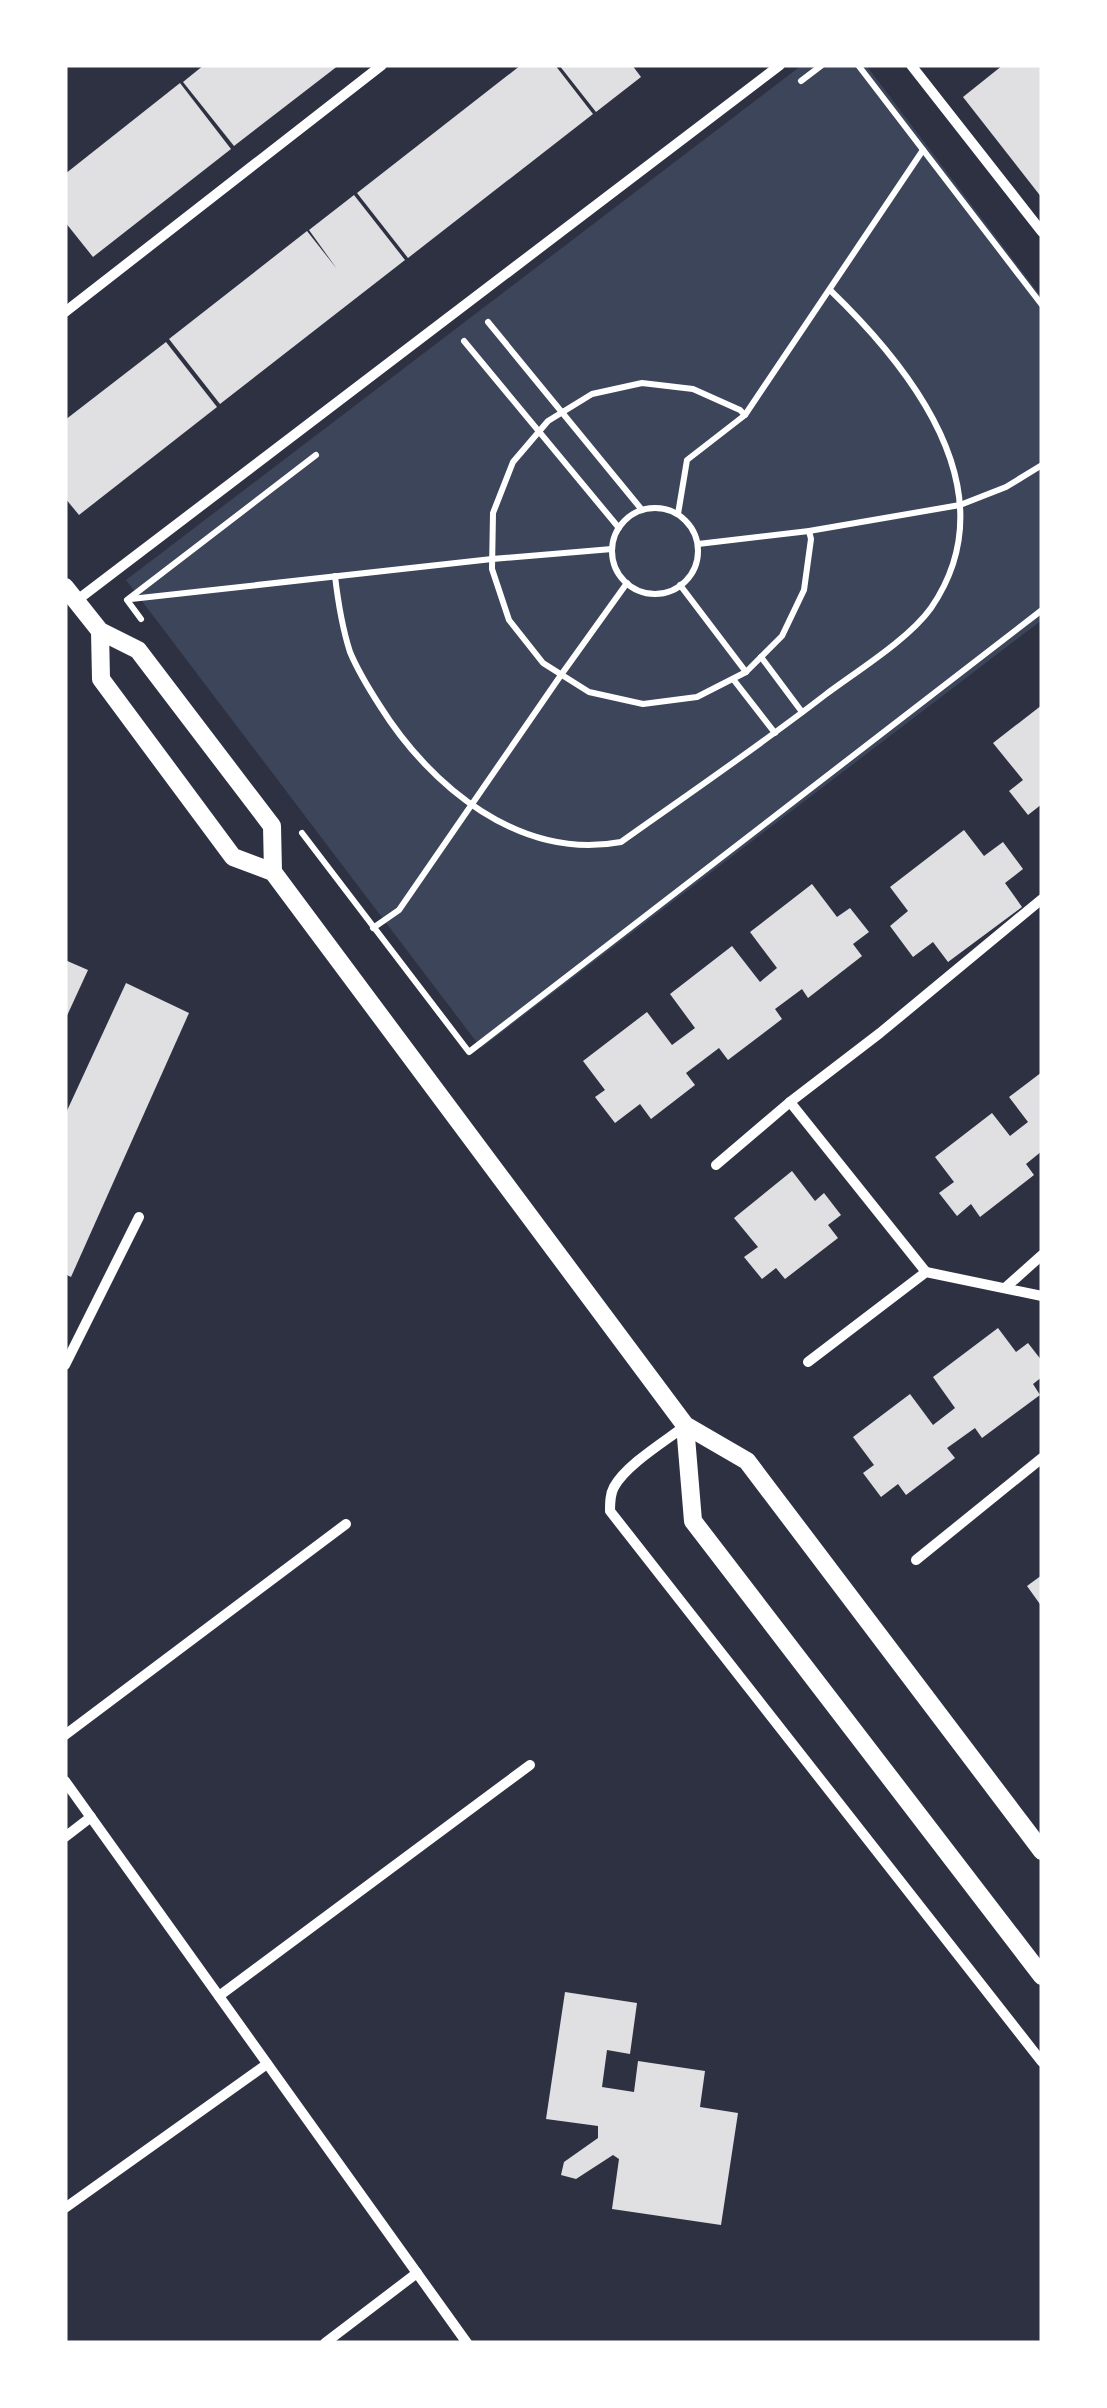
<svg xmlns="http://www.w3.org/2000/svg" width="1107" height="2408" viewBox="0 0 1107 2408" font-family="Barlow,sans-serif">
<rect width="100%" height="100%" fill="#2d3142"/>
<polygon fill="#3c4559" points="802,65 866,65 1042,298 1042,620 481,1048 126,580"/>
<g fill="#e0e0e3">
<polygon points="204,65 339,65 234,146 183,82"/>
<polygon points="521,65 555,65 593,114 408,258 357,193"/>
<polygon points="559,65 632,65 641,77 596,112"/>
<polygon points="1003,65 1042,65 1042,198 963,97"/>
<polygon points="180,83 231,149 93,257 65,222 65,174"/>
<polygon points="354,195 405,260 220,404 169,339 307,231 337,269 309,230"/>
<polygon points="166,342 217,407 79,515 65,498 65,420"/>
<polygon points="1042,705 1042,804 1028,815 1009,791 1023,780 993,743"/>
<polygon points="964,830 984,856 1003,842 1023,869 1005,883 1022,907 948,962 933,942 913,957 890,926 908,911 890,887"/>
<polygon points="812,884 837,917 850,908 869,932 853,944 862,956 808,998 802,989 775,1009 782,1019 728,1060 719,1048 686,1073 695,1085 651,1119 640,1104 615,1123 595,1097 605,1090 583,1061 647,1012 672,1045 695,1028 670,994 732,946 760,982 777,968 750,932"/>
<polygon points="65,960 88,970 65,1020"/>
<polygon points="126,983 189,1013 71,1277 65,1274 65,1115"/>
<polygon points="1042,1072 1042,1151 1026,1164 1034,1175 980,1217 971,1204 957,1216 939,1193 954,1182 935,1157 992,1113 1010,1136 1028,1122 1009,1097"/>
<polygon points="792,1171 815,1201 824,1193 841,1215 828,1225 838,1238 785,1279 776,1268 762,1279 744,1257 758,1247 734,1218"/>
<polygon points="998,1328 1016,1352 1028,1343 1042,1361 1042,1377 1033,1384 1040,1395 982,1438 975,1428 947,1448 955,1458 906,1495 898,1484 881,1497 863,1473 874,1465 853,1437 910,1394 933,1425 955,1408 933,1377"/>
<polygon points="1042,1575 1042,1607 1027,1586"/>
<polygon points="565,1992 637,2003 630,2054 607,2050 602,2087 634,2092 638,2061 705,2071 700,2107 738,2113 721,2225 612,2209 619,2159 613,2155 576,2179 561,2175 564,2162 598,2138 598,2126 546,2119"/>
</g>
<g fill="none" stroke-linecap="round" stroke-linejoin="round">
<g stroke="#fff" stroke-width="6">
<polyline points="858,65 1042,305"/>
<polyline points="801,81 822,65"/>
<polyline points="488,322 642,510"/>
<polyline points="464,341 619,528"/>
<polyline points="745,415 740,410 693,389 642,383 592,394 548,421 513,462 493,513 492,569 509,620 543,663 589,692 643,704 697,697 746,672 782,636 804,590 811,539 809,531"/>
<circle cx="655" cy="551" r="43"/>
<polyline points="678,514 687,460 745,415 923,150"/>
<polyline points="698,544 809,531 960,505 1006,487 1042,465"/>
<path d="M335,576C338,602 342,627 350,652C358,671 369,689 380,706C430,786 520,861 621,842C690,793 759,746 825,695C857,671 909,639 931,608C1010,493 913,370 830,290"/>
<polyline points="680,585 746,672"/>
<polyline points="131,599 492,559 612,549"/>
<polyline points="141,619 127,600 316,455"/>
<polyline points="761,657 802,712"/>
<polyline points="733,679 775,733"/>
<polyline points="302,833 469,1052 1042,610"/>
<polyline points="373,928 399,910 561,675 627,583"/>
</g>
<g stroke="#fff" stroke-width="10">
<polyline points="911,65 1042,232"/>
<polyline points="65,312 382,65"/>
<polyline points="76,601 780,65"/>
<polyline points="790,1102 926,1272"/>
<polyline points="716,1165 790,1102 880,1033 1042,899"/>
<polyline points="1005,1288 1042,1255"/>
<polyline points="808,1362 926,1272 1042,1296"/>
<polyline points="65,1365 139,1217"/>
<path d="M685,1426C664,1442 626,1465 614,1487C610,1494 610,1503 610,1511L1042,2062"/>
<polyline points="916,1560 1042,1458"/>
<polyline points="65,1735 346,1524"/>
<polyline points="65,1781 467,2343"/>
<polyline points="65,1837 91,1817"/>
<polyline points="219,1996 530,1765"/>
<polyline points="65,2208 267,2064"/>
<polyline points="325,2343 417,2273"/>
</g>
<g stroke="#fff" stroke-width="18">
<polyline points="65,587 100,631 138,650 272,826 273,872"/>
<polyline points="100,631 101,679 233,857 273,872 685,1425 747,1461 1042,1851"/>
<polyline points="685,1425 693,1521 1042,1976"/>
</g>
</g>
<rect width="1107" height="2408" fill="none" stroke="#ffffff" stroke-width="135"/>
</svg>
